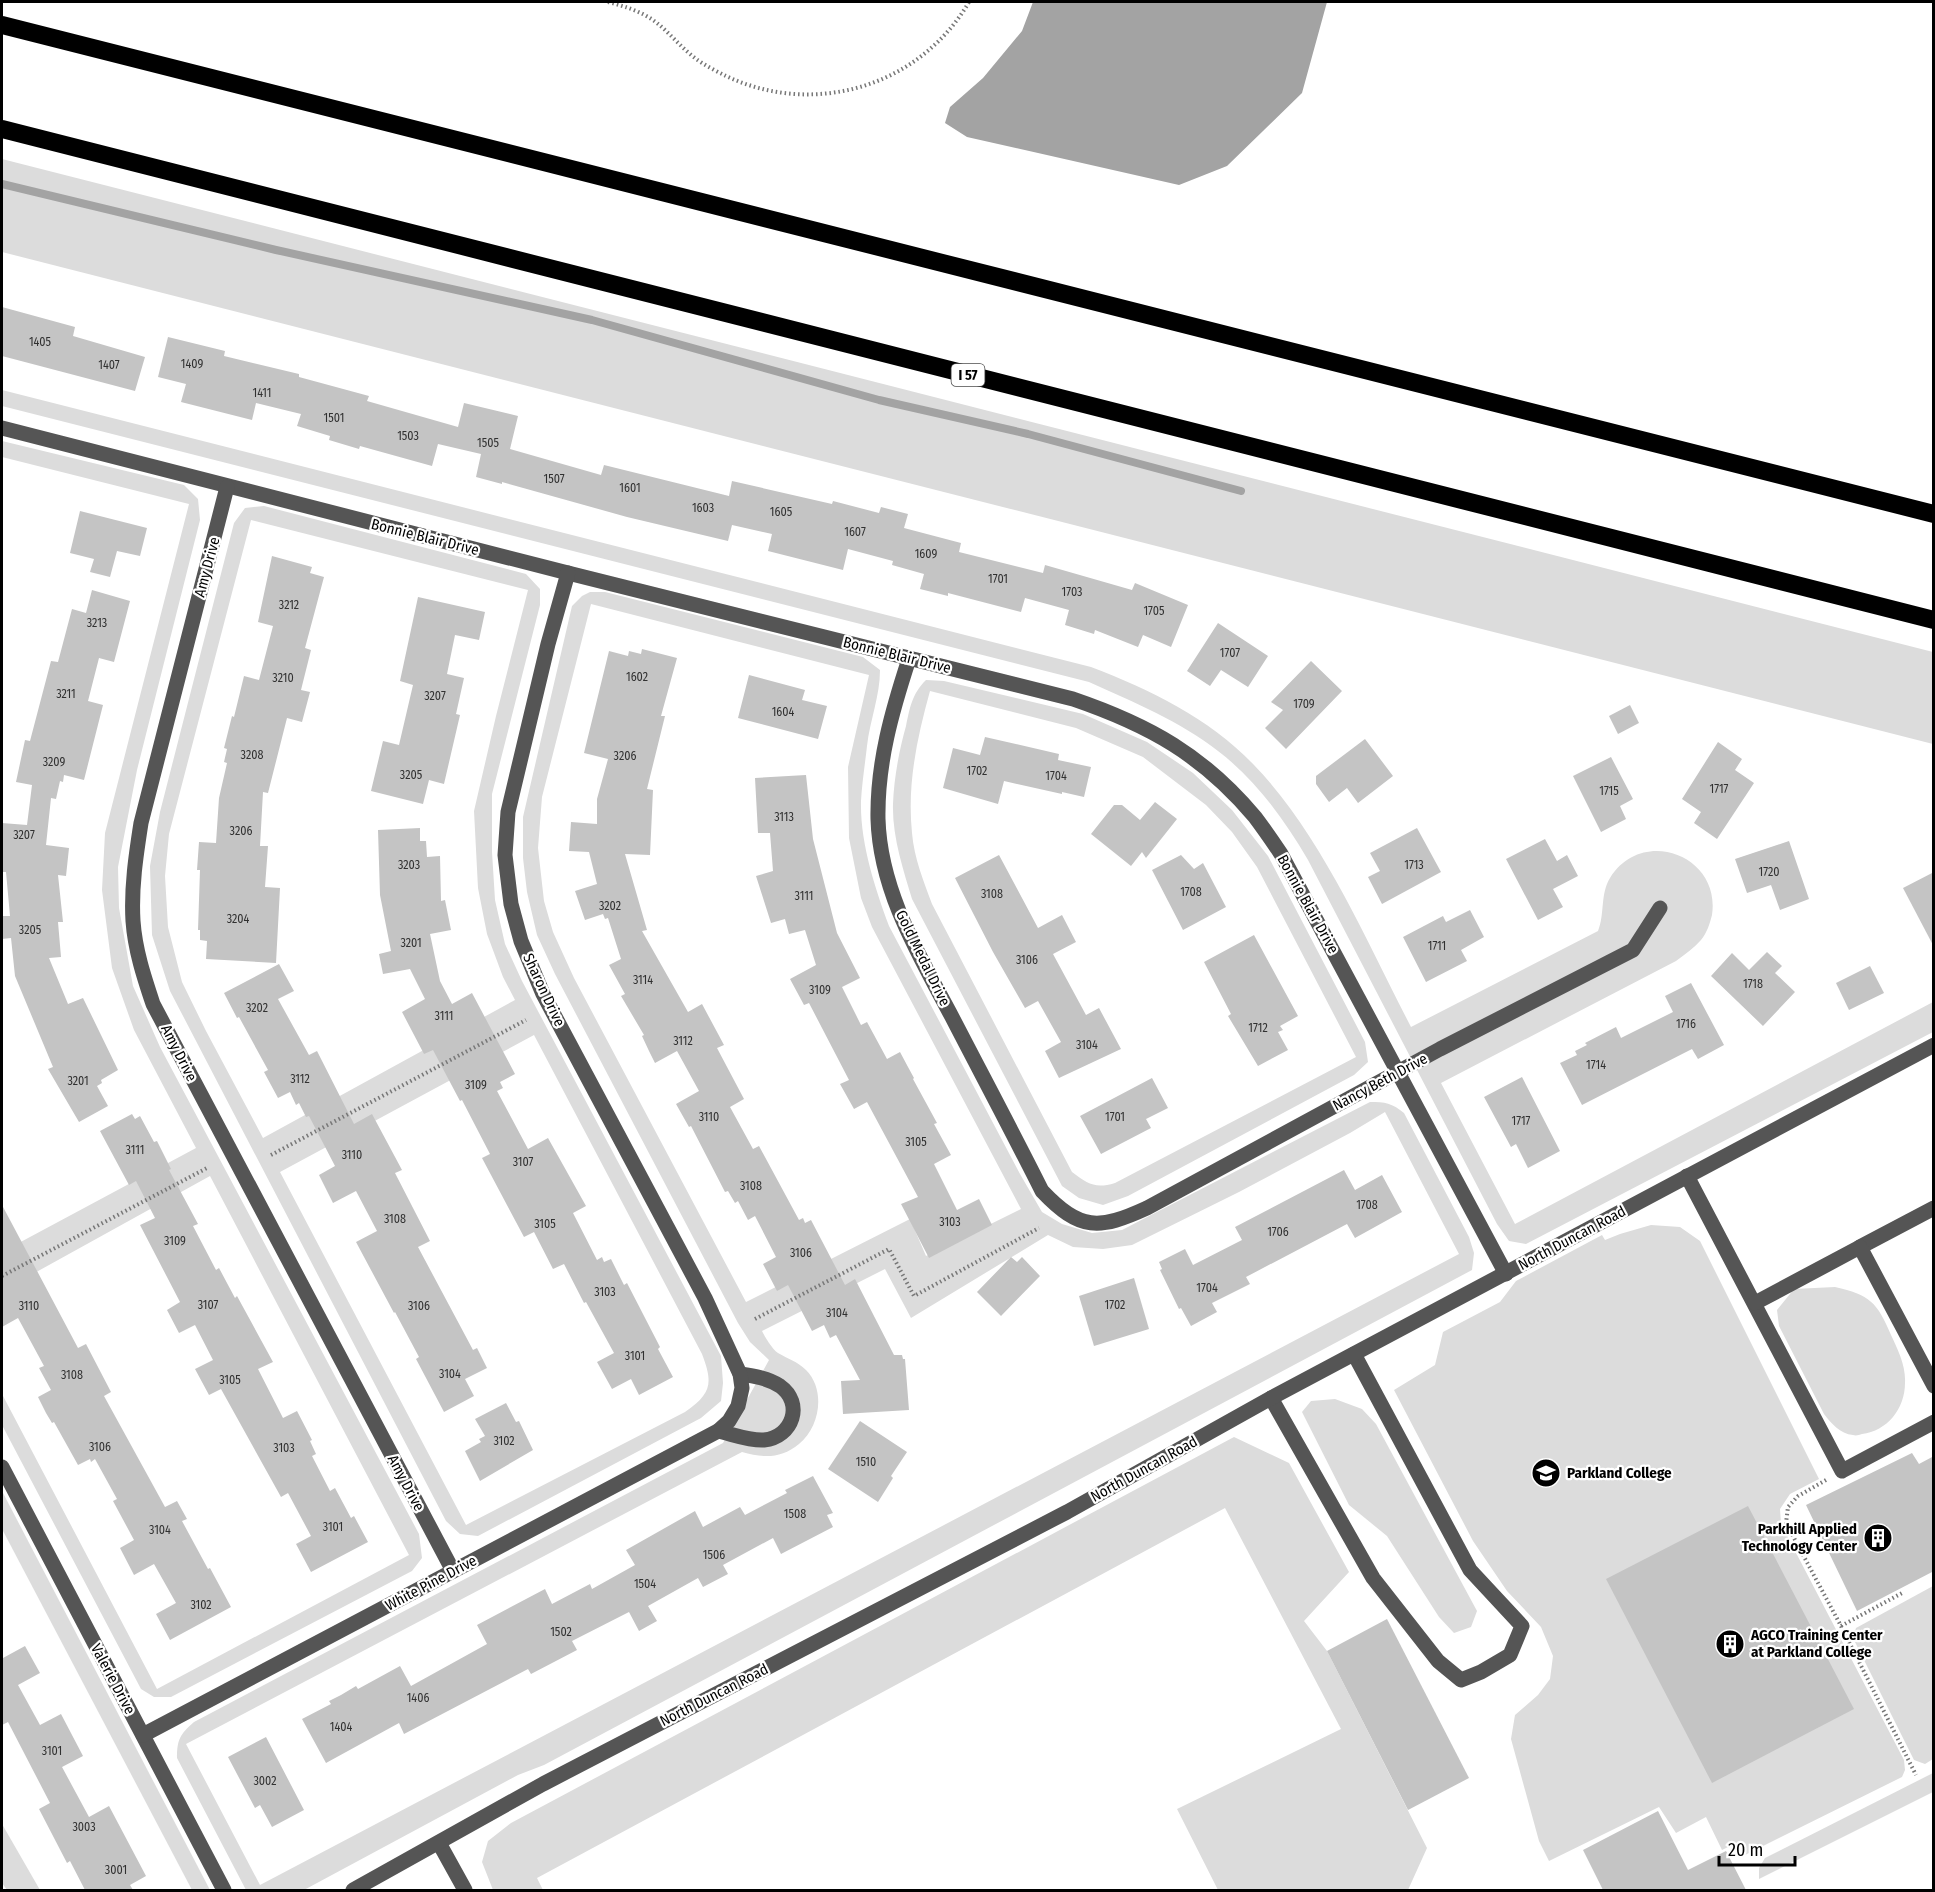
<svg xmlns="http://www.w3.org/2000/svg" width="1935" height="1892" viewBox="0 0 1935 1892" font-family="'Fira Sans Condensed',sans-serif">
<rect width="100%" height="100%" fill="#fff"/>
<g fill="#dcdcdc" fill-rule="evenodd">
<polygon points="2,159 1933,652 1933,744 2,252"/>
<path d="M2,390L1091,667C1151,690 1209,718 1254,765C1321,834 1367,942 1411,1027L1598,931C1605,914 1600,894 1610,878C1642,826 1721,855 1712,915C1710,923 1707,933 1701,940C1694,948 1685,954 1676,961L1441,1083L1515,1224L1933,1002V1032L1526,1244L1509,1241L1497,1224L1308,860C1284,819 1256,780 1218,751C1180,721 1133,702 1089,682L2,406Z"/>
<polygon points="2,441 184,485 198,499 200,520 137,770 118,867 119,908 133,986 160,1047 419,1534 422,1558 412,1571 171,1697 154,1697 141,1689 2,1425 2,1394 157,1689 409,1555 210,1176 2,1291 2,1252 196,1148 134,1030 112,968 102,890 105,833 189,504 2,457"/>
<path d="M264,506L526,574L540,589V605L492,794V852L495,900L505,944L522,981L721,1356L723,1383L721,1401L701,1418L478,1536L460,1534L446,1521L170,991L152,935L150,866L160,812L234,523L245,508ZM251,520L528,590L496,716L474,811L478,888L487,934L503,977L515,1000L263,1138L206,1031L182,982L168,927L165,876L169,834ZM534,1035L702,1354C713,1383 712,1393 685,1412L466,1525L280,1172Z"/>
<path d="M590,592H605L863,657L880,670C880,696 870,720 867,746C865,764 862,783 861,801C860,843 875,888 889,926L1020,1174L1042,1212L1062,1224L1092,1233L1122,1230L1370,1102C1385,1102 1392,1103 1404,1113L1469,1237L1474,1253L1472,1270L544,1765L518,1775L304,1890H246L177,1758C177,1740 180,1734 194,1722L723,1443L769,1360L750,1342L738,1323L555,974L537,935L527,892L523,858V817L572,606L582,596ZM591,604L869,675L848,767L849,838L861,898L872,927L1021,1209L926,1256L910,1219L746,1302L574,978L553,932L544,901L538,848L542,797ZM1385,1112L1459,1254L260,1885L186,1744L742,1452C763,1458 781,1459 799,1444C820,1427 826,1390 806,1370C797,1361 788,1359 778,1353C772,1349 765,1337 762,1331L885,1269L911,1318L1048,1235L1073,1247L1103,1249L1132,1245L1239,1192L1350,1133Z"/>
<path d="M926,680L944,681L1083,714L1147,742L1193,773L1232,810L1268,856L1365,1042L1368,1062L1354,1075L1128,1196L1103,1205L1079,1198L1062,1186L912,899C903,869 892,836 893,804C894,778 899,751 906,726C910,707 912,694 926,680ZM930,691L1076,728L1143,757L1206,805L1232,832L1257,867L1356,1057L1115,1183C1095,1189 1088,1184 1072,1172L932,904C924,882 914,858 912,833C907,784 917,738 930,691Z"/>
<polygon points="1651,1225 1680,1227 1700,1241 1819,1479 1790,1494 1780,1509 1781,1524 1904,1760 1905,1770 1902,1777 1741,1857 1734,1844 1722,1850 1706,1817 1676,1833 1659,1807 1549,1861 1539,1841 1511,1739 1515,1715 1538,1695 1550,1679 1553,1656 1541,1627 1507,1591 1473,1541 1394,1390 1435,1365 1443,1332 1500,1302 1516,1281 1602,1235 1605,1240 1620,1234"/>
<path d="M1835,1287C1870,1295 1877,1302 1891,1335C1898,1350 1906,1366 1905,1383C1905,1409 1887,1431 1862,1434C1859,1435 1856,1436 1853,1435C1840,1434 1831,1423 1824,1414L1779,1326L1777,1310L1794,1289Z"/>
<polygon points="1335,1399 1362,1409 1376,1424 1477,1611 1471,1627 1454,1633 1439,1617 1387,1536 1349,1505 1302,1412 1311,1401"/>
<polygon points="1234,1437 1289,1463 1349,1572 1304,1621 1327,1651 1427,1848 1408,1890 1218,1890 1177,1809 1341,1729 1225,1508 537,1878 543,1890 493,1890 482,1862 488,1841 511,1823"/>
<polygon points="2,1491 210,1890 192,1890 2,1529"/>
<polygon points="1933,1586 1933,1759 1925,1764 1914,1760 1853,1638 1856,1628"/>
<polygon points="1933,1773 1933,1792 1759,1879 1759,1868 1765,1858"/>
<polygon points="2,1824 40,1890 7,1890 2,1883"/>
</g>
<polygon fill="#a3a3a3" points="1033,2 1327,2 1302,93 1227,166 1179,185 967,137 945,123 950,107 983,78 1022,31"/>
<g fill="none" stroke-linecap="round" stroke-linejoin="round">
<polyline stroke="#a3a3a3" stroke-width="8" points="2,184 276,250 592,320 879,400 1028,434 1241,491"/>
</g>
<g fill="#c4c4c4">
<polygon points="2,307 75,327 73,336 145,357 135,391 2,356"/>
<polygon points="168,337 225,351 224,356 299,374 299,377 369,396 367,401 458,427 464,403 518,416 510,449 601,475 604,465 729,496 732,481 832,504 833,501 879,513 881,507 908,514 904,528 961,543 959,552 1043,573 1045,565 1132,590 1135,583 1188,605 1171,647 1143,635 1138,647 1095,630 1094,634 1065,625 1069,610 1025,598 1021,612 948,593 948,596 920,589 924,574 892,565 893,561 848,549 843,570 768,551 772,534 732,525 728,541 627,517 502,482 502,484 476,477 481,454 438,444 432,466 360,446 359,449 329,440 330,436 297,426 301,414 256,403 252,420 181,402 186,384 158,377"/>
<polygon points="80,511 147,528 140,556 117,551 110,577 90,572 94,559 70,553"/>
<polygon points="272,556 312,567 310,573 324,577 305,648 311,650 301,690 310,692 302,722 287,718 268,793 263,792 260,846 268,846 265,887 280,888 276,963 206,959 207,941 200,940 200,930 198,930 200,870 197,870 199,842 216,843 219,798 227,763 224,762 227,749 224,748 232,716 234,717 244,676 259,680 273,626 258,622"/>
<polygon points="92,590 130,601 114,662 99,658 88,701 103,705 84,780 64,775 63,782 60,781 56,799 51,798 46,845 69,848 66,876 58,875 63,922 58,922 61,957 49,958 68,1004 83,998 118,1070 101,1080 102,1083 97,1086 108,1106 79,1122 48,1069 53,1067 15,976 11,938 2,939 2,916 10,916 6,872 2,872 2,823 27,825 32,785 16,782 25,740 30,741 51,661 58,662 72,609 86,613"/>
<polygon points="418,597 485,612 479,640 455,635 447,674 464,678 456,714 460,715 444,784 429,780 423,804 371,791 383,741 399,745 413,685 400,681"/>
<polygon points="1218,623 1268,656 1248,687 1221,670 1210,686 1187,671"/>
<polygon points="642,649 677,658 661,716 665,716 647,789 653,790 650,855 625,854 647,930 642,931 688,1012 702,1004 724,1045 717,1048 744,1099 730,1107 753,1149 759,1146 799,1220 803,1218 805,1223 811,1220 845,1285 855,1279 894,1355 902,1355 903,1359 905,1359 909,1410 843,1414 841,1381 860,1380 836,1335 830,1338 824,1325 812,1331 788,1285 777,1291 763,1264 776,1257 755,1216 748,1220 738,1201 735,1203 728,1191 725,1192 691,1126 689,1127 676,1104 699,1091 677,1051 655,1063 649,1051 642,1036 644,1035 621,996 625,994 609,965 621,959 608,918 605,919 603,914 585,920 575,891 597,884 589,852 569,851 571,822 597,824 597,799 608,759 584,753 609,651 628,656 629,651 641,654"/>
<polygon points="1311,661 1342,691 1286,749 1265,728 1283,710 1271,702"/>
<polygon points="749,675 805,690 802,700 827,706 818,739 738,718"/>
<polygon points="1630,705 1639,723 1618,734 1609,716"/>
<polygon points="985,737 1059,754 1058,760 1091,767 1084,797 1062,792 1062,794 1004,781 998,804 943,788 953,748 980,755"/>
<polygon points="1365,739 1393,776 1358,803 1347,788 1329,802 1316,784 1316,776"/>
<polygon points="1718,742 1742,759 1735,770 1754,783 1717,839 1694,823 1701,812 1682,799"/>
<polygon points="1611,757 1633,799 1620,806 1626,819 1601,832 1573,776"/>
<polygon points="806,775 813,839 837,933 860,978 842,987 861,1025 867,1022 887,1059 900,1052 908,1067 914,1078 913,1079 937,1123 934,1124 951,1155 934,1164 957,1210 979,1199 992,1225 929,1258 901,1204 918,1197 867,1102 854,1109 840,1084 849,1080 809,1003 804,1005 790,979 816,965 805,930 789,934 785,919 771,923 756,876 773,871 770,833 758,833 755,778"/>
<polygon points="1155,802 1177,819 1146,858 1142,852 1131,866 1091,834 1114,805 1122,805 1140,820"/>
<polygon points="420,828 420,841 426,841 427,857 440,856 441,901 445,900 451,930 430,934 440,981 452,1004 472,993 515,1074 500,1082 503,1088 497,1091 528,1149 548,1138 586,1206 573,1213 597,1260 602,1257 604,1262 611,1259 624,1285 627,1283 660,1347 658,1349 673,1377 639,1395 631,1379 612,1389 597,1362 614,1353 586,1302 584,1303 564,1264 553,1269 534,1232 524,1237 482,1158 490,1154 462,1100 460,1101 433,1050 424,1054 402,1012 425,999 410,969 383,974 379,954 391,951 380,895 378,830"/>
<polygon points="1417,828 1441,872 1382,904 1368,877 1380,871 1370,853"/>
<polygon points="1545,839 1557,861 1567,855 1578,876 1553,889 1563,907 1538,920 1506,859"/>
<polygon points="1789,841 1809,899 1780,910 1771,885 1747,893 1735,859"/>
<polygon points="999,855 1038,928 1062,915 1076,942 1053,954 1086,1015 1099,1008 1121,1049 1059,1078 1045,1051 1061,1042 1038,1001 1025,1008 993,952 955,878"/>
<polygon points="1181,855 1194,869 1203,863 1226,907 1183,930 1152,870"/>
<polygon points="1934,872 1934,947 1903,888"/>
<polygon points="1470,910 1484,937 1461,950 1467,961 1426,982 1403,937 1443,916 1446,922"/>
<polygon points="1254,935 1298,1016 1280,1026 1283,1030 1278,1032 1288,1050 1258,1066 1228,1016 1231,1014 1204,962"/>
<polygon points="1767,952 1782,966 1775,973 1795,992 1763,1026 1711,976 1732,953 1749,970"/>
<polygon points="279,964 294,991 278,999 309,1055 317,1051 354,1124 372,1114 402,1170 395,1173 430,1241 418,1247 473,1350 477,1348 487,1368 465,1379 474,1396 444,1412 416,1359 419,1357 395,1312 394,1313 356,1242 377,1231 356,1191 333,1203 319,1175 335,1166 309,1116 306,1117 299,1103 296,1105 290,1092 278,1098 264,1072 268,1070 239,1017 237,1018 224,993"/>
<polygon points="1870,966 1884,993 1849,1010 1836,983"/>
<polygon points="1691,983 1724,1045 1698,1059 1692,1049 1582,1105 1560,1063 1577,1055 1575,1051 1587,1045 1585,1043 1616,1027 1621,1038 1673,1012 1665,996"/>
<polygon points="1522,1077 1560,1151 1528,1168 1516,1144 1511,1147 1484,1097"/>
<polygon points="1152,1078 1168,1108 1146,1119 1151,1128 1101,1154 1080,1116"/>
<polygon points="132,1114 135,1119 140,1116 154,1142 157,1141 171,1169 169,1170 198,1224 193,1226 216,1270 219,1268 235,1298 237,1296 273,1362 258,1369 283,1418 297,1411 312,1440 310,1441 316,1454 312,1456 330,1491 335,1488 351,1518 354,1516 368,1542 311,1572 296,1544 311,1536 288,1493 281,1497 221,1389 209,1395 195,1369 213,1360 195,1325 179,1333 167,1310 180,1302 140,1225 155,1218 136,1181 129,1185 100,1131"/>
<polygon points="1344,1170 1355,1190 1382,1175 1402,1212 1355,1238 1347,1224 1246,1277 1250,1284 1212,1303 1217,1312 1191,1326 1181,1308 1179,1309 1160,1270 1162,1269 1159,1262 1185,1249 1193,1265 1242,1240 1235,1227"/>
<polygon points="2,1205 78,1348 86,1344 111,1392 104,1396 165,1507 177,1501 187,1519 182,1521 208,1569 210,1568 231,1607 170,1640 156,1614 176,1603 154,1564 134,1575 120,1548 134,1540 113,1501 117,1499 95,1459 91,1462 90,1459 78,1465 54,1422 52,1423 46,1413 38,1397 51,1390 39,1368 44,1366 18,1318 2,1327"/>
<polygon points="1011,1257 1017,1262 1022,1257 1040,1276 1001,1316 977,1292"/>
<polygon points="1134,1278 1149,1329 1094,1346 1079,1296"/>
<polygon points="506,1403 516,1422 519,1421 533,1450 480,1481 465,1451 481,1442 479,1439 485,1436 475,1419"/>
<polygon points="860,1421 907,1452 891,1476 893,1478 878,1502 828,1469"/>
<polygon points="1912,1453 1919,1464 1934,1456 1934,1571 1857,1611 1806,1505"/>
<polygon points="813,1476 833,1513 827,1515 833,1527 781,1554 773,1538 723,1565 728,1574 703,1587 698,1578 648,1606 657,1621 639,1631 629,1612 572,1641 577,1650 531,1674 528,1669 404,1734 399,1723 326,1763 302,1719 331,1704 329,1701 341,1695 356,1686 358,1689 400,1666 411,1686 487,1644 477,1625 545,1589 552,1604 590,1584 592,1589 635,1565 626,1550 695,1511 703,1527 740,1507 745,1515 787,1493 785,1490"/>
<polygon points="1748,1506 1854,1709 1712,1783 1606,1579"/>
<polygon points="1387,1619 1469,1778 1408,1810 1327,1651"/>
<polygon points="25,1646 40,1673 18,1685 40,1725 61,1714 83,1756 62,1767 89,1817 109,1806 146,1876 130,1885 133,1890 85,1890 70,1861 67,1863 39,1809 50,1803 8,1722 2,1725 2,1655 3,1658"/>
<polygon points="266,1737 304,1810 272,1827 260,1805 255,1808 228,1757"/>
<polygon points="1658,1811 1688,1870 1726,1851 1746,1890 1603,1890 1583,1850"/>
</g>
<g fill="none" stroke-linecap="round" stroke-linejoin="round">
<g stroke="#777" stroke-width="4" stroke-dasharray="1.5 3" stroke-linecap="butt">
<path d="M608,2C623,6 637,10 650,18C667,29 679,46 695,58C704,65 716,71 726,76C815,118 920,86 969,2"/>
<polyline points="271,1155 526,1020"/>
<polyline points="2,1276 207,1168"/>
<polyline points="755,1319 889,1249 914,1296 1039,1228"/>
<polyline points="1826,1480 1798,1496 1788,1507 1786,1523 1841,1626 1916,1775"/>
<polyline points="1841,1626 1904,1592"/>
</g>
<g stroke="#555" stroke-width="15">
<path d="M2,428L568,573L1073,699C1149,725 1203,755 1255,817C1264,829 1273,842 1281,854L1506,1274"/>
<path d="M227,487L141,823C136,855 131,888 133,921C135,950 144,977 153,1004L453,1571"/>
<path d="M909,659C892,711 877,763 878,819C880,891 919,955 952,1017C982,1075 1013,1133 1042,1191C1080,1231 1099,1230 1147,1208L1440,1049L1633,950L1660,908"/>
<polyline points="1687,1176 1842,1471 1934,1422"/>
<polyline points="1860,1247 1934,1208"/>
<polyline points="1755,1303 1860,1247 1934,1386"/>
<polyline points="1271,1398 1373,1578 1438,1661 1461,1680 1481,1672 1510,1655 1522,1626 1470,1570 1354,1354"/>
<path d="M718,1431C732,1434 750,1441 764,1440C793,1437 804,1403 780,1386C768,1378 754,1376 740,1374"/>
<polyline points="2,1467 224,1890"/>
<polyline points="143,1735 718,1431 729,1421 738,1406 742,1388 740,1374 705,1298 543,994 521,941 511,904 505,855 508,812 548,644 568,573"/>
<polyline points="439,1843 465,1890"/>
<polyline points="353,1890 543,1784 1067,1512 1271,1398 1934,1045"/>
</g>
<g stroke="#000" stroke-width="18">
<polyline points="2,25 1934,514"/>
<polyline points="2,129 1934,620"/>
</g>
</g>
<defs>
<g id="university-disc" transform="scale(1.5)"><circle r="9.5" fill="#000" stroke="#fff"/><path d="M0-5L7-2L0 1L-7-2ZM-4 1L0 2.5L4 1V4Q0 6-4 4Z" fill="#fff"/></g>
<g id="building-disc" transform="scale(1.5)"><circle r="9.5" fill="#000" stroke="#fff"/><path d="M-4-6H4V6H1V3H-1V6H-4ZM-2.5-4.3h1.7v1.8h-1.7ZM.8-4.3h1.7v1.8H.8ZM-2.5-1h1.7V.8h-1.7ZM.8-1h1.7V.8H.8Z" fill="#fff"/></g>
</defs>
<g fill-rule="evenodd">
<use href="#university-disc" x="1546" y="1473"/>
<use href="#building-disc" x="1878" y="1538"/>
<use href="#building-disc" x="1730" y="1644"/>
</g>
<g text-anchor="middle" stroke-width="4.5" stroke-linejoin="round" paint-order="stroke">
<g font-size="12" fill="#313131">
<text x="40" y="346">1405</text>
<text x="192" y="368">1409</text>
<text x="109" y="369">1407</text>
<text x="262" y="397">1411</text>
<text x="334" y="422">1501</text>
<text x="408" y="440">1503</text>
<text x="488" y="447">1505</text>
<text x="554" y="483">1507</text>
<text x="630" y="492">1601</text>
<text x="703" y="512">1603</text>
<text x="781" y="516">1605</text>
<text x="855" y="536">1607</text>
<text x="926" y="558">1609</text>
<text x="998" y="583">1701</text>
<text x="1072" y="596">1703</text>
<text x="289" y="609">3212</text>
<text x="1154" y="615">1705</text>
<text x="97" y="627">3213</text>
<text x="1230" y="657">1707</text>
<text x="637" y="681">1602</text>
<text x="283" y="682">3210</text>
<text x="66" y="698">3211</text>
<text x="435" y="700">3207</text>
<text x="1304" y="708">1709</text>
<text x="783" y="716">1604</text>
<text x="252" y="759">3208</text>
<text x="625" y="760">3206</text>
<text x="54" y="766">3209</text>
<text x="977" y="775">1702</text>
<text x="411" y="779">3205</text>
<text x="1056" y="780">1704</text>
<text x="1719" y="793">1717</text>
<text x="1609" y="795">1715</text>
<text x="784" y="821">3113</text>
<text x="241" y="835">3206</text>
<text x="24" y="839">3207</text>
<text x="409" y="869">3203</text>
<text x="1414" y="869">1713</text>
<text x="1769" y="876">1720</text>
<text x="1191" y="896">1708</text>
<text x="992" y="898">3108</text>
<text x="804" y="900">3111</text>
<text x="610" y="910">3202</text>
<text x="238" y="923">3204</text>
<text x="30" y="934">3205</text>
<text x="411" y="947">3201</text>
<text x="1437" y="950">1711</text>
<text x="1027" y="964">3106</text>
<text x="643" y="984">3114</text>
<text x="1753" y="988">1718</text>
<text x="820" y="994">3109</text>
<text x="257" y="1012">3202</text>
<text x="444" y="1020">3111</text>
<text x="1686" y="1028">1716</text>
<text x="1258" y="1032">1712</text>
<text x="683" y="1045">3112</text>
<text x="1087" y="1049">3104</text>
<text x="1596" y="1069">1714</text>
<text x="300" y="1083">3112</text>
<text x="78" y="1085">3201</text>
<text x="476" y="1089">3109</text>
<text x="709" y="1121">3110</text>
<text x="1115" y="1121">1701</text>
<text x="1521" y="1125">1717</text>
<text x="916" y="1146">3105</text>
<text x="135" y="1154">3111</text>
<text x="352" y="1159">3110</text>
<text x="523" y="1166">3107</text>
<text x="751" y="1190">3108</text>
<text x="1367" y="1209">1708</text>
<text x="395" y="1223">3108</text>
<text x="950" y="1226">3103</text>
<text x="545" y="1228">3105</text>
<text x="1278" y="1236">1706</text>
<text x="175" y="1245">3109</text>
<text x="801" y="1257">3106</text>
<text x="1207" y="1292">1704</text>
<text x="605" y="1296">3103</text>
<text x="208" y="1309">3107</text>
<text x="1115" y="1309">1702</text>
<text x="29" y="1310">3110</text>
<text x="419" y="1310">3106</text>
<text x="837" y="1317">3104</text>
<text x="635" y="1360">3101</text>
<text x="450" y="1378">3104</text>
<text x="72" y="1379">3108</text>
<text x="230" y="1384">3105</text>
<text x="504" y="1445">3102</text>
<text x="100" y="1451">3106</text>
<text x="284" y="1452">3103</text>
<text x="866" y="1466">1510</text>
<text x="795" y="1518">1508</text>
<text x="333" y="1531">3101</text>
<text x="160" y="1534">3104</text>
<text x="714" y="1559">1506</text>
<text x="645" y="1588">1504</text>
<text x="201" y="1609">3102</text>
<text x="561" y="1636">1502</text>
<text x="418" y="1702">1406</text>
<text x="341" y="1731">1404</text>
<text x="52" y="1755">3101</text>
<text x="265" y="1785">3002</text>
<text x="84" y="1831">3003</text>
<text x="116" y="1874">3001</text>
</g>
<rect fill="#fff" stroke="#4c4c4c" stroke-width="1.5" x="951.5" y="364" width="33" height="22" rx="4.5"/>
<g font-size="14" font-weight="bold" fill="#000">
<text x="968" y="380">I 57</text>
</g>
<g font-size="15" fill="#000" stroke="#fff">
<text transform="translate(425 537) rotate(14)" y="5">Bonnie Blair Drive</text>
<text transform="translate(207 567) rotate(-75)" y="5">Amy Drive</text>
<text transform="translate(897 655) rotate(14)" y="5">Bonnie Blair Drive</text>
<text transform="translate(1308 904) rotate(61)" y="5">Bonnie Blair Drive</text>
<text transform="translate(923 958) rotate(64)" y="5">Gold Medal Drive</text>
<text transform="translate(544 990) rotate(65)" y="5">Sharon Drive</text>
<text transform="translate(179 1053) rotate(63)" y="5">Amy Drive</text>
<text transform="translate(1380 1082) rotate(-28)" y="5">Nancy Beth Drive</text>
<text transform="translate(1572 1238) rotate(-28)" y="5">North Duncan Road</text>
<text transform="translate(1144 1469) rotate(-29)" y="5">North Duncan Road</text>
<text transform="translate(406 1483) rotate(62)" y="5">Amy Drive</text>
<text transform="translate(431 1583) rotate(-28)" y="5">White Pine Drive</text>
<text transform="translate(113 1679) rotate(62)" y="5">Valerie Drive</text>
<text transform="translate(714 1695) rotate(-27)" y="5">North Duncan Road</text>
</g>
<g font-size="15" font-weight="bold" fill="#000" stroke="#fff" text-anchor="start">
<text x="1567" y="1478">Parkland College</text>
<text x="1857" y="1534" text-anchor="end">Parkhill Applied<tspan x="1857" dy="17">Technology Center</tspan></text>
<text x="1751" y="1640">AGCO Training Center<tspan x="1751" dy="17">at Parkland College</tspan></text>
</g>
</g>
<rect width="1935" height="1892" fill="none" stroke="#000000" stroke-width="6"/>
<path d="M1719 1856v9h76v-9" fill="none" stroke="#000000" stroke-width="3"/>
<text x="1728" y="1856" font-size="18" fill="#000000" stroke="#ffffff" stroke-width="4.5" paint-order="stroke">20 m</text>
</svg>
